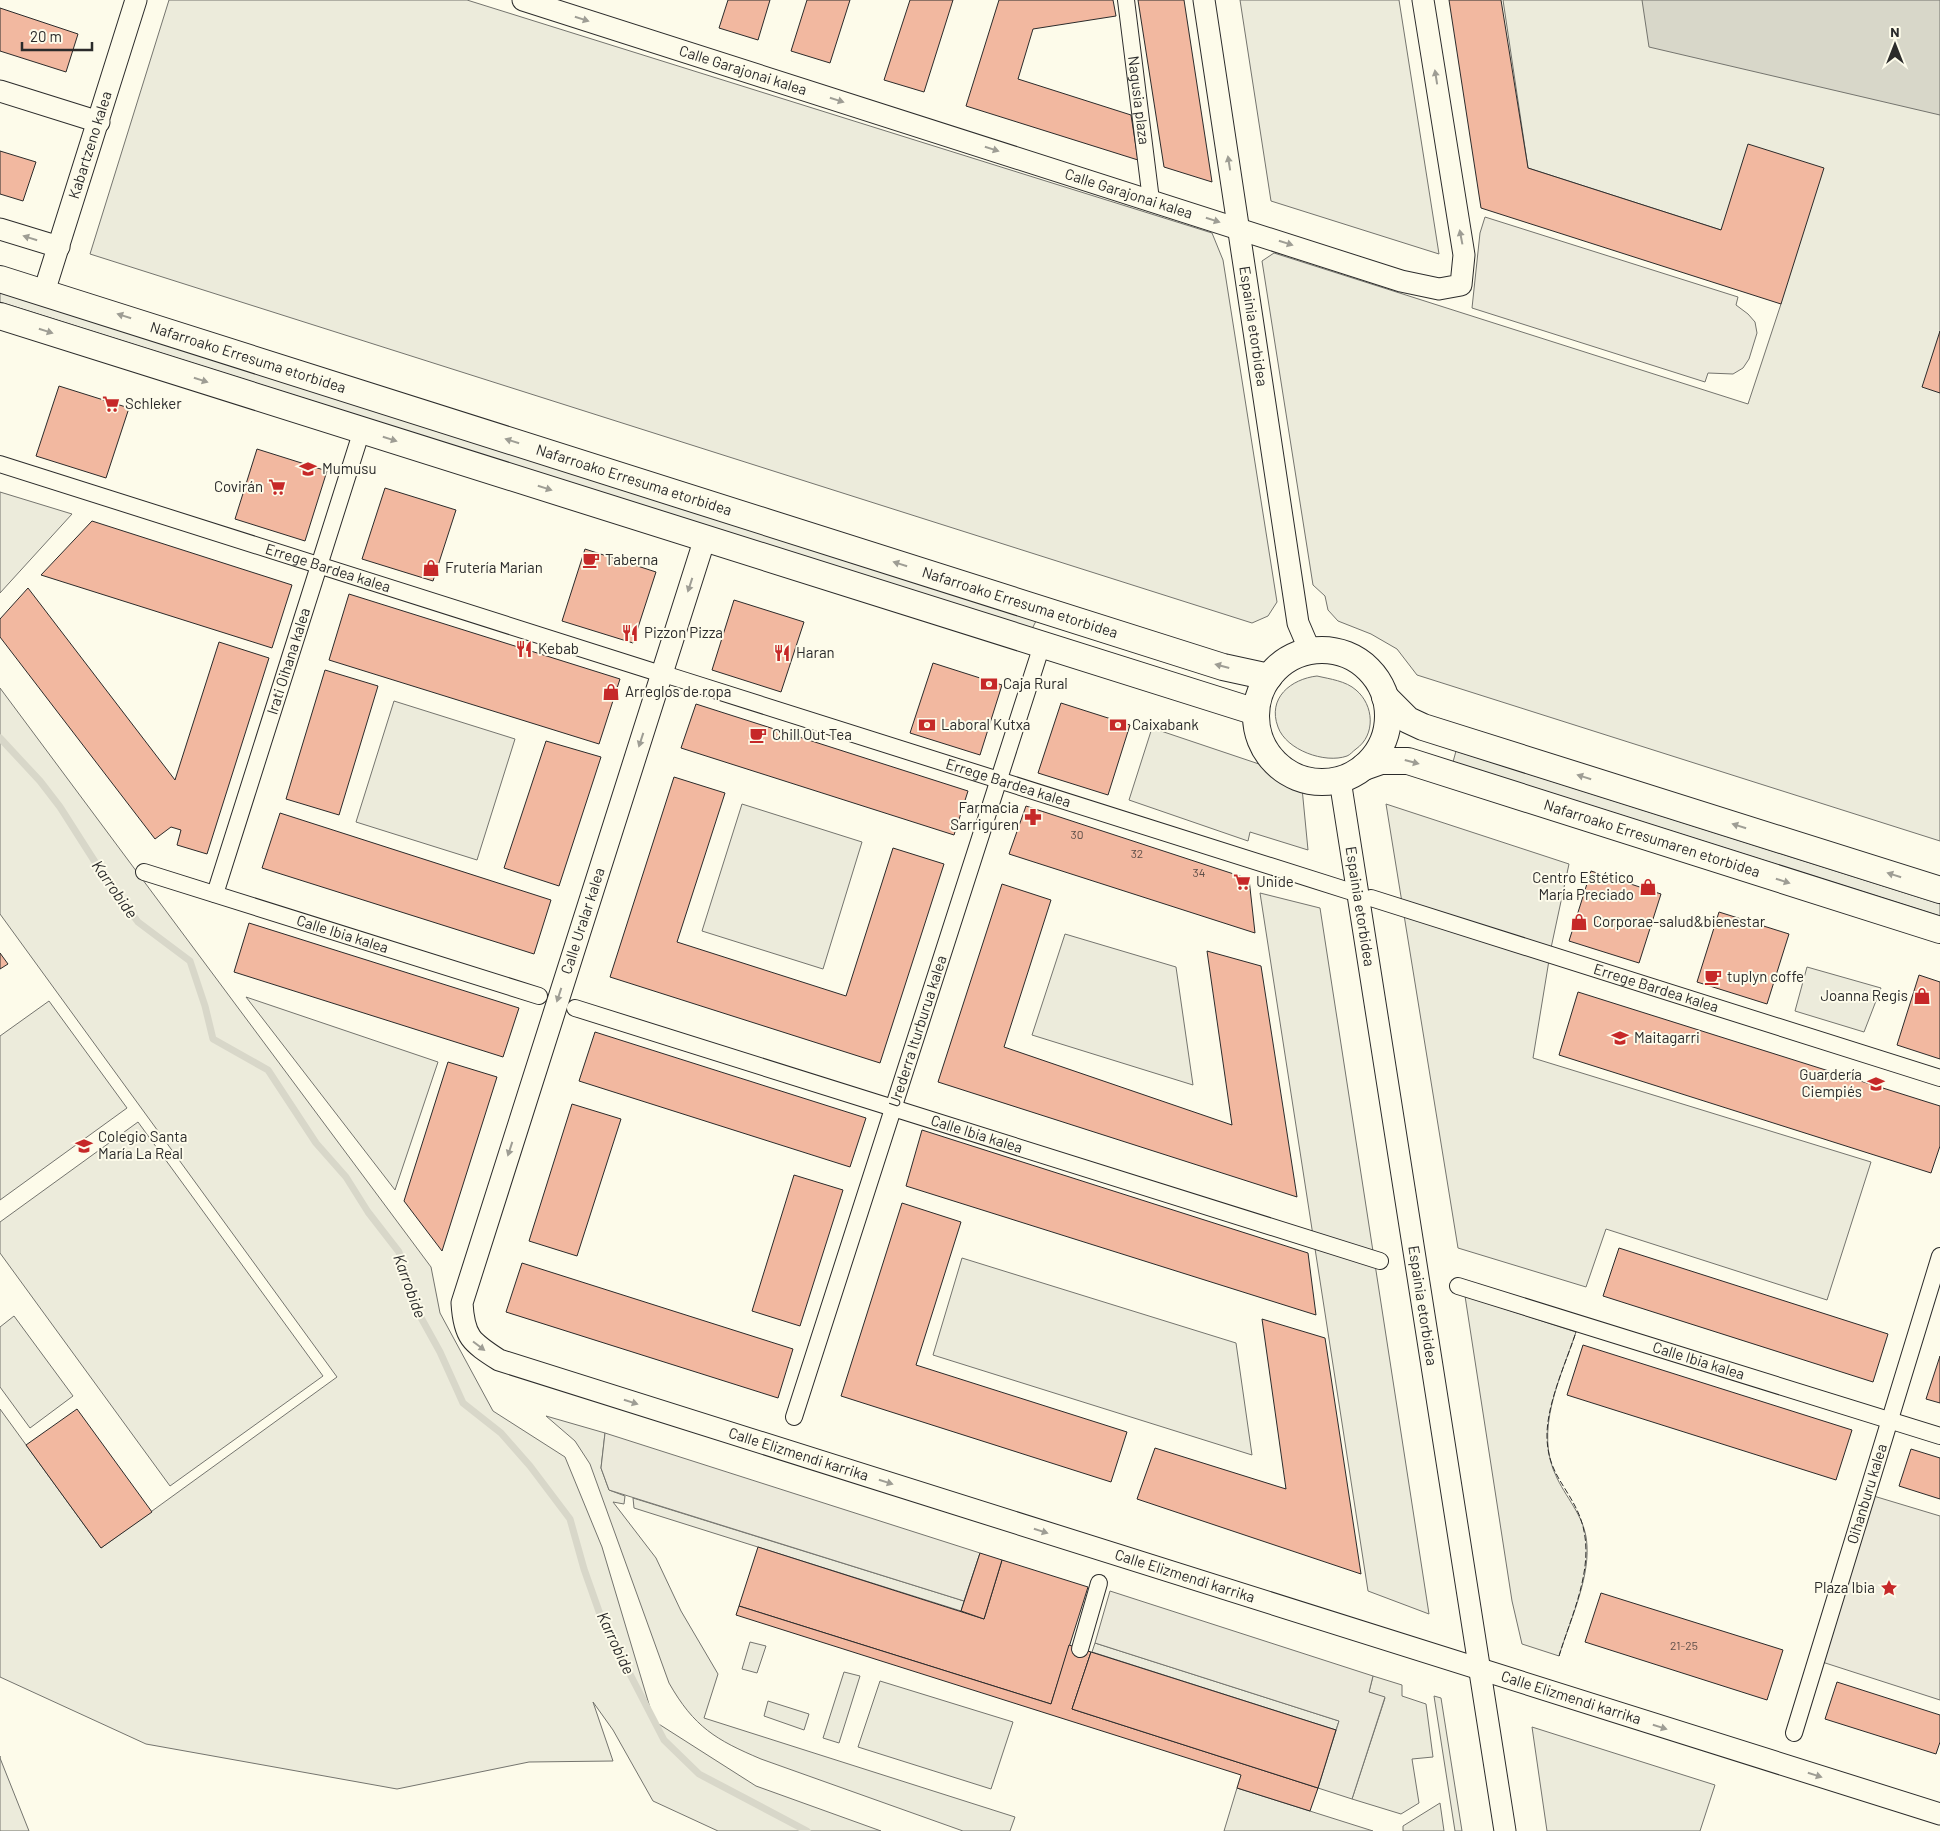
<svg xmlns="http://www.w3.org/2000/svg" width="1940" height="1831" viewBox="0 0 1940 1831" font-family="Barlow,sans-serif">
<rect width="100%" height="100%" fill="#fdfbea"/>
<g fill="#ecebdb" stroke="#74746e">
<polygon points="169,0 467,0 1212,233 1223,260 1277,602 1268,616 1252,623 90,254"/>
<polygon points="1240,0 1399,0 1439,254 1271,201"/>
<polygon points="1503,0 1940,0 1940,841 1417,675 1397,649 1371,634 1338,621 1328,610 1325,596 1313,585 1262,261 1274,253 1748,404 1781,304 1721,230 1528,168"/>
<polygon points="0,292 1037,619 1032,629 0,302"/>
<polygon points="0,492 72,514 0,593"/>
<path d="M1317,676C1330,679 1346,681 1356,690C1374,705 1376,735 1356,749C1353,751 1350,755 1347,756C1325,764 1286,750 1278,727C1267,698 1291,679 1317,676Z"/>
<polygon points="0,688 431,1267 440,1313 493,1411 565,1457 602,1547 654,1721 756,1786 881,1831 718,1831 653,1801 613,1730 593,1702 613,1761 529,1762 397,1789 146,1744 0,1677 0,1409 101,1548 337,1377 0,914"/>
<polygon points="394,701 515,739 477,860 356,822"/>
<polygon points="1152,728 1259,764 1277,779 1302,788 1308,850 1250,832 1248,841 1129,800"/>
<polygon points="1456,751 1940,904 1940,916 1453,762"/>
<polygon points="742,804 862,842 823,969 702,931"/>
<polygon points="1386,804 1569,864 1551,948 1533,1058 1871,1162 1827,1300 1606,1229 1586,1287 1458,1248"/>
<polygon points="1260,893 1320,908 1429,1614 1368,1591"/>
<polygon points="1065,934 1176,967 1193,1085 1032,1035"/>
<polygon points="1807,967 1881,988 1864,1032 1795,1011"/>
<polygon points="246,997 438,1062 395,1190"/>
<polygon points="49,1001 127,1108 0,1200 0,1036"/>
<polygon points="138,1122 323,1376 170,1486 0,1253 0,1222"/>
<polygon points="962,1258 1236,1343 1252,1455 933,1355"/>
<path d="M1465,1296L1576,1332C1561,1377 1533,1431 1557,1478C1568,1501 1586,1518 1587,1546C1589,1581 1569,1623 1559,1656L1522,1644L1512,1601Z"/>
<polygon points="14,1316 73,1396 30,1428 0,1387 0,1327"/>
<path d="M546,1416L605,1433L601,1468L609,1490L625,1496L624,1504L613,1502L656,1558L681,1611L718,1674L704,1718L1015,1817L1010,1831H963L761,1759C716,1740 694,1727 669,1683L590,1464L575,1441Z"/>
<polygon points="633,1498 964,1601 961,1611 634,1508"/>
<polygon points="750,1642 766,1646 757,1673 742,1669"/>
<polygon points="1095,1643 1339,1721 1336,1730 1092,1652"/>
<polygon points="844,1672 860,1676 839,1743 823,1738"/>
<polygon points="1373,1676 1402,1685 1402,1696 1426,1704 1433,1757 1412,1759 1419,1803 1401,1814 1352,1799 1385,1698 1369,1692"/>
<polygon points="880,1681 1013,1722 991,1789 858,1747"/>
<polygon points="1434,1696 1441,1698 1462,1831 1455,1831"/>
<polygon points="768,1701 809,1714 804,1730 764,1716"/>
<polygon points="1532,1727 1715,1785 1700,1831 1547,1831"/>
<polygon points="0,1756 0,1758 29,1831 0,1831"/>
<polygon points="1237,1788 1373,1831 1224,1831"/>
<polygon points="1440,1803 1444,1831 1403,1831 1403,1826"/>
</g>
<g fill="#eceadb" stroke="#74746e">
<polygon points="1485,217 1738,297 1736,305 1748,314 1755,322 1757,333 1749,359 1743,368 1733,374 1708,373 1705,382 1472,308 1480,233"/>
<polygon points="605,1433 980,1553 964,1601 609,1490 601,1468"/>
<polygon points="1867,1494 1940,1516 1940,1700 1816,1660"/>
<polygon points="1110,1591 1373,1676 1369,1692 1385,1697 1352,1799 1318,1788 1339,1721 1095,1643"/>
</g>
<polygon fill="#d8d7c9" stroke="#74746e" points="1642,0 1940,0 1940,115 1649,47"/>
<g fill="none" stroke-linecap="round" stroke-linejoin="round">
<polyline stroke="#d8d7c9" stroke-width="7" points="0,738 40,781 60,807 104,876 138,922 190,961 205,1006 213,1039 268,1070 316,1143 346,1177 368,1212 399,1252 419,1314 440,1352 463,1403 501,1433 530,1466 570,1519 584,1569 602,1620 664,1740 699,1774 807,1831"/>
</g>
<g fill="#f2b8a0" stroke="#2b2b2b">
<polygon points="728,0 770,0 758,40 719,28"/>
<polygon points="807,0 850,0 830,63 791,51"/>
<polygon points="910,0 953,0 924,92 884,80"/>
<polygon points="999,0 1113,0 1116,16 1033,29 1018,79 1131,115 1138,160 966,106"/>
<polygon points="1138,0 1184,0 1212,182 1164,167"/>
<polygon points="1449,0 1501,0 1528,168 1721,230 1748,144 1824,168 1781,304 1481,208"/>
<polygon points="0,8 78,34 66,72 0,51"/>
<polygon points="0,151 36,162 23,201 0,194"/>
<polygon points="1940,331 1940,393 1922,387"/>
<polygon points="59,386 129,408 106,478 36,456"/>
<polygon points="257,449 327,471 305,541 235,519"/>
<polygon points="385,488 456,510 433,581 362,559"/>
<polygon points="92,521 292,585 272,648 41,575"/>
<polygon points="585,549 656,572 633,643 562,621"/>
<polygon points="28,588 175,780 219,642 269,658 207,854 177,845 181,830 171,827 155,839 0,637 0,619"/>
<polygon points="349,594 620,679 599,744 329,660"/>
<polygon points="734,600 804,622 781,692 712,670"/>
<polygon points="933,663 1002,685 980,755 910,733"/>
<polygon points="325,670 378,686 339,815 286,799"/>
<polygon points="1061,703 1130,725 1108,795 1038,773"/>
<polygon points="696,704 968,791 954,835 681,748"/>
<polygon points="546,741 601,757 559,886 504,868"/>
<polygon points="674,777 725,793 677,942 846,996 893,848 944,864 880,1063 610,977"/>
<polygon points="1026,806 1249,879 1255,933 1009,854"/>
<polygon points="280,813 551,900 534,954 262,868"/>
<polygon points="1591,871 1661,894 1639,963 1569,941"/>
<polygon points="1002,884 1051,900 1004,1047 1232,1125 1207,951 1261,966 1297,1197 938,1082"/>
<polygon points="1719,912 1789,934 1767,1004 1697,982"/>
<polygon points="249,923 519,1008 503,1057 234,972"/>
<polygon points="0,953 8,964 0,969"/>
<polygon points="1919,975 1940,982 1940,1059 1897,1045"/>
<polygon points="1578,992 1940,1106 1940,1146 1931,1173 1559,1055"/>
<polygon points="595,1032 866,1118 850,1167 579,1081"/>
<polygon points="448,1062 497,1077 442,1251 404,1201"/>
<polygon points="572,1104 621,1119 577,1256 529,1241"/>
<polygon points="922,1130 1308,1253 1316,1315 906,1186"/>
<polygon points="794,1175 843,1190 800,1326 752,1311"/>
<polygon points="902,1203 961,1222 916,1365 1127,1432 1111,1482 841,1396"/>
<polygon points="1619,1248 1888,1334 1873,1382 1603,1296"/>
<polygon points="522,1263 793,1349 778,1398 506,1312"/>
<polygon points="1262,1319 1325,1338 1361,1574 1137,1499 1155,1448 1286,1489"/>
<polygon points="1583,1345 1852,1430 1836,1480 1567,1395"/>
<polygon points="1940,1356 1940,1403 1926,1399"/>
<polygon points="77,1409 152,1512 101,1548 26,1445"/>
<polygon points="1911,1449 1940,1458 1940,1499 1899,1486"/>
<polygon points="758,1547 984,1619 1002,1560 1088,1587 1051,1704 739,1606"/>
<polygon points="980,1553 1002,1560 984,1619 961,1611"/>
<polygon points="1601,1593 1783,1650 1767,1700 1585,1642"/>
<polygon points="739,1606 1051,1704 1069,1645 1091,1652 1072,1709 1318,1788 1310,1811 1237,1788 1241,1775 736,1615"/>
<polygon points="1091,1652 1336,1730 1318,1788 1072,1709"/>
<polygon points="1837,1682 1940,1715 1940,1742 1936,1754 1825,1719"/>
</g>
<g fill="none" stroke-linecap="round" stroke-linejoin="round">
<g stroke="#2b2b2b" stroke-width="18">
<g id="pedestrian">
<path id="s1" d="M1126,0L1151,200"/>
<path id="s2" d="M0,464L655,672"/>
<path id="s3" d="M667,675L1349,891"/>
<path id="s4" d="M144,872L539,996"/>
<path id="s5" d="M215,894L362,430"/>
<path id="s6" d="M1371,898L1940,1078"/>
<path id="s7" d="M575,1008L1380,1261"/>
<path id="s8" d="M1458,1286L1940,1436"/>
<path id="s9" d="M794,1417L1042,645"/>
<polyline points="1080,1649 1099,1583"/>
<path id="s10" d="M1794,1733L1940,1256"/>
</g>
</g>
<g stroke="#2b2b2b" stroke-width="23">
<g id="minor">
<path id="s11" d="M523,0L1401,281L1439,289L1461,285L1464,255L1423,0"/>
<path id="s12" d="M1204,0L1298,623L1310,651"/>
<polyline points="0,91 99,122"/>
<polyline points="0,229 59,247"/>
<path id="s13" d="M44,292L136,0"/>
<path id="s14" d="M705,538L462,1303C464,1337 471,1342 499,1360L1940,1814"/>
<path id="s15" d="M1340,780L1505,1831"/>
</g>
</g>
<g stroke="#2b2b2b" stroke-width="28">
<g id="tertiary">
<path id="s16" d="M0,279L1223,667L1269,677"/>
<polyline points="0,316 1256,712"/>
<circle cx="1322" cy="716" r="66"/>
<polyline points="1385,697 1408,720 1423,727 1940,890"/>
<path id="s17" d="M1364,767L1381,761H1408L1940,930"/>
</g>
</g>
<use href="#pedestrian" stroke="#fdfbea" stroke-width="16"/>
<use href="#minor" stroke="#fdfbea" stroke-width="21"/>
<use href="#tertiary" stroke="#fdfbea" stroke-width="26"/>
<path stroke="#2b2b2b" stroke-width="1" stroke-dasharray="6 2.5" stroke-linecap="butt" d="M1559,1656C1573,1610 1600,1558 1577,1510C1564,1483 1548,1471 1547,1438C1546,1405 1566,1363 1576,1332"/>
</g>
<defs><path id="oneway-solid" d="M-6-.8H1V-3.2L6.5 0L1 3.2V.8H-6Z" transform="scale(1.25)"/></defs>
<g fill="#9e9d94">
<use href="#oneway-solid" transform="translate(582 19) rotate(18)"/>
<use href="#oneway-solid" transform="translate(1436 77) rotate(-99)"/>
<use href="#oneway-solid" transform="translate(837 100) rotate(18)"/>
<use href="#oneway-solid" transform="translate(992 149) rotate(18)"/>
<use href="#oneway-solid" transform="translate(1229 163) rotate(-99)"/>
<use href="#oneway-solid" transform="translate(1213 220) rotate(18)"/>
<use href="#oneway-solid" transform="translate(1461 237) rotate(-101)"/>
<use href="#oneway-solid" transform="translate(30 238) rotate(-163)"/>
<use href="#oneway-solid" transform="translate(1286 243) rotate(18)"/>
<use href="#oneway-solid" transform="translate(124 316) rotate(-162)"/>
<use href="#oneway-solid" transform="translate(46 331) rotate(18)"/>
<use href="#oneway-solid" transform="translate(201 380) rotate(18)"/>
<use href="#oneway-solid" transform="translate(390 439) rotate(17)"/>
<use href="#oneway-solid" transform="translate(512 441) rotate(-162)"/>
<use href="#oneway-solid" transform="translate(545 488) rotate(17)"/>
<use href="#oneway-solid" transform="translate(900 564) rotate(-162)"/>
<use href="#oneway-solid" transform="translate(690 585) rotate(108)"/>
<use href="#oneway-solid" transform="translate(1222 666) rotate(-165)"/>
<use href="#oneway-solid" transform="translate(641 740) rotate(108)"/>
<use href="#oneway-solid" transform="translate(1412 762) rotate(15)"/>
<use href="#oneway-solid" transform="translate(1584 777) rotate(-163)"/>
<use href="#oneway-solid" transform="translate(1739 826) rotate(-162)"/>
<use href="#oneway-solid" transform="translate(1894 875) rotate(-162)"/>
<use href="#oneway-solid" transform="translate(1783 881) rotate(18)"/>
<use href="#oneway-solid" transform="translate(559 995) rotate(108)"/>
<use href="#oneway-solid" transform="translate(510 1149) rotate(108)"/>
<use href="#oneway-solid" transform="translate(479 1346) rotate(37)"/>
<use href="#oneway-solid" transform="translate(631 1402) rotate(18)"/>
<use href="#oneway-solid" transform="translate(886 1482) rotate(18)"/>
<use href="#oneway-solid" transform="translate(1041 1531) rotate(18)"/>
<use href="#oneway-solid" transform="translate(1660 1727) rotate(17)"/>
<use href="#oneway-solid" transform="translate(1815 1775) rotate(17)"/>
</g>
<defs>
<g id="supermarket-bare" transform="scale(1.35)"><path d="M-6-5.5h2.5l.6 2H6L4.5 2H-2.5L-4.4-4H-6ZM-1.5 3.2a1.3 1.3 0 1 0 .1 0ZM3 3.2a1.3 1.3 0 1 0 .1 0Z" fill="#c62828" stroke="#fdfbea" stroke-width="2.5" paint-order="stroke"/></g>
<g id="school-bare" transform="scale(1.35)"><path d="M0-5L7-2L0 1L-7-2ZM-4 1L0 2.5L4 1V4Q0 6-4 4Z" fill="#c62828" stroke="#fdfbea" stroke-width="2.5" paint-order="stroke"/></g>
<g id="cafe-bare" transform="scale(1.35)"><path d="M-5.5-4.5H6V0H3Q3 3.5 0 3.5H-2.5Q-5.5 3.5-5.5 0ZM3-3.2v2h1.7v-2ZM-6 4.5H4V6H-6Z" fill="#c62828" stroke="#fdfbea" stroke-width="2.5" paint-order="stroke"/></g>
<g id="shop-bare" transform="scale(1.35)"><path d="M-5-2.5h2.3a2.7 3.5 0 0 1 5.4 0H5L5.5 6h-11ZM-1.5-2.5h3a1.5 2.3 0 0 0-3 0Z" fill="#c62828" stroke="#fdfbea" stroke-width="2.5" paint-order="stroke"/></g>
<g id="restaurant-bare" transform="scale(1.35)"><path d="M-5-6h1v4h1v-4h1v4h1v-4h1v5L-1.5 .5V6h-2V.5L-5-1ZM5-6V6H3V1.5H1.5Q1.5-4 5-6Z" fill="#c62828" stroke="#fdfbea" stroke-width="2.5" paint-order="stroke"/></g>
<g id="bank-bare" transform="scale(1.35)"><path d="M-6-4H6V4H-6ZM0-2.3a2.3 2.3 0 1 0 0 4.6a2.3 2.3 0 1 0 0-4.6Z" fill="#c62828" stroke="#fdfbea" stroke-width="2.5" paint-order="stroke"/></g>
<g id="pharmacy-bare" transform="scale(1.35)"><path d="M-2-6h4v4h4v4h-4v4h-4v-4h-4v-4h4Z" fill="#c62828" stroke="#fdfbea" stroke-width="2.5" paint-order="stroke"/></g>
<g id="sight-bare" transform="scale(1.35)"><path d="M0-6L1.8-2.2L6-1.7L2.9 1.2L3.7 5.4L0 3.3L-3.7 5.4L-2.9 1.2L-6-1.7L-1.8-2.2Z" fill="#c62828" stroke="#fdfbea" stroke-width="2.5" paint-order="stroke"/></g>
</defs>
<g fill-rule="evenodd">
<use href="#supermarket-bare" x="111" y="404"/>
<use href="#school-bare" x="308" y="469"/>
<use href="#supermarket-bare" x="277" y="487"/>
<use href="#cafe-bare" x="591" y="560"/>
<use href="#shop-bare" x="431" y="568"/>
<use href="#restaurant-bare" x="630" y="633"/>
<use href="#restaurant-bare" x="524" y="649"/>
<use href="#restaurant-bare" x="782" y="653"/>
<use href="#bank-bare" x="989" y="684"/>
<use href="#shop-bare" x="611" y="692"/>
<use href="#bank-bare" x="927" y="725"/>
<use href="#bank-bare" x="1118" y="725"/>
<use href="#cafe-bare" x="758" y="735"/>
<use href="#pharmacy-bare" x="1033" y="817"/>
<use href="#supermarket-bare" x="1242" y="882"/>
<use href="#shop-bare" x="1648" y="887"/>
<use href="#shop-bare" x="1579" y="922"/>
<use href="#cafe-bare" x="1713" y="977"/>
<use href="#shop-bare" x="1922" y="996"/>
<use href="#school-bare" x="1620" y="1038"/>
<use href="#school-bare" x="1876" y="1084"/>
<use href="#school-bare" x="84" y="1146"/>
<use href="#sight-bare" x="1889" y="1588"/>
</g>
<g text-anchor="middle" stroke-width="4" stroke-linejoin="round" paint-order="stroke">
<g font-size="12" fill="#5d4e48">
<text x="1077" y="839">30</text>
<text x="1137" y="858">32</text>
<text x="1199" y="877">34</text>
<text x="1684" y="1650">21-25</text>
</g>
<g font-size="15" fill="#2b2b2b" stroke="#fdfbea">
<text dy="5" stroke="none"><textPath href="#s11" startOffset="231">Calle Garajonai kalea</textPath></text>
<text dy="5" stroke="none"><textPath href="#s1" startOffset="101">Nagusia plaza</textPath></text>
<text dy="5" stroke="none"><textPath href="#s13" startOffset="154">Kabartzeno kalea</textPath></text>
<text dy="5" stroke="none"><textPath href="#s11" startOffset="636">Calle Garajonai kalea</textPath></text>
<text dy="5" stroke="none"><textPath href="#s12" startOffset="330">Espainia etorbidea</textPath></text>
<text dy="5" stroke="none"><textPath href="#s16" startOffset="260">Nafarroako Erresuma etorbidea</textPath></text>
<text dy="5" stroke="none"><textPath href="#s16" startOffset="665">Nafarroako Erresuma etorbidea</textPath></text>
<text dy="5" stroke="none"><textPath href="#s2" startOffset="344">Errege Bardea kalea</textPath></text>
<text dy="5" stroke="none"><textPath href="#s16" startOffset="1070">Nafarroako Erresuma etorbidea</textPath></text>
<text dy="5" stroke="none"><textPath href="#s5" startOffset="244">Irati Oihana kalea</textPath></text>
<text dy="5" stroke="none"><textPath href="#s3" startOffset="358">Errege Bardea kalea</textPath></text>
<text dy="5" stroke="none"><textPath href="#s17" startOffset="301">Nafarroako Erresumaren etorbidea</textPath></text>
<text dy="5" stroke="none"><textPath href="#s15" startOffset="128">Espainia etorbidea</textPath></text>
<text transform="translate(583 921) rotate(-72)" y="5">Calle Uralar kalea</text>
<text dy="5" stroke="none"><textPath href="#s4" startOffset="208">Calle Ibia kalea</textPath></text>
<text dy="5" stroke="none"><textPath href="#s6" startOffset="299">Errege Bardea kalea</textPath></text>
<text dy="5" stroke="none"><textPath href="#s9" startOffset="405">Urederra Iturburua kalea</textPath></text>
<text dy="5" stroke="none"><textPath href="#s7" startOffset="421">Calle Ibia kalea</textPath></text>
<text dy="5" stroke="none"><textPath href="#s15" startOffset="532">Espainia etorbidea</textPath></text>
<text dy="5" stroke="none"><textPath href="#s8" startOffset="252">Calle Ibia kalea</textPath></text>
<text dy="5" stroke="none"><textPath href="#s14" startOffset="1189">Calle Elizmendi karrika</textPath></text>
<text dy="5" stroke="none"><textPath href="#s10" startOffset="250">Oihanburu kalea</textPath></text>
<text dy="5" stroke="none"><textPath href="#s14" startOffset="1594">Calle Elizmendi karrika</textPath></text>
<text dy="5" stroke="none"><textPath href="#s14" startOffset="1999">Calle Elizmendi karrika</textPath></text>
</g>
<g font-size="15" fill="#2b2b2b" stroke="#fdfbea" text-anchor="start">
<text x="125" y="409">Schleker</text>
<text x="322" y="474">Mumusu</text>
<text x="263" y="492" text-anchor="end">Covirán</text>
<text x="605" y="565">Taberna</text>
<text x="445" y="573">Frutería Marian</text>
<text x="644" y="638">Pizzon Pizza</text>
<text x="538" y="654">Kebab</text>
<text x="796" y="658">Haran</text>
<text x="1003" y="689">Caja Rural</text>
<text x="625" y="697">Arreglos de ropa</text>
<text x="941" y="730">Laboral Kutxa</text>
<text x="1132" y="730">Caixabank</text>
<text x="772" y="740">Chill Out Tea</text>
<text x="1019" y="813" text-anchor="end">Farmacia<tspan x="1019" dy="17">Sarriguren</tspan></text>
<text x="1634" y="883" text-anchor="end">Centro Estético<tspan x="1634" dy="17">María Preciado</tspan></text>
<text x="1256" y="887">Unide</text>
<text x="1593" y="927">Corporae-salud&amp;bienestar</text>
<text x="1727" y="982">tuplyn coffe</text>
<text x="1908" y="1001" text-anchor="end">Joanna Regis</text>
<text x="1634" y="1043">Maitagarri</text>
<text x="1862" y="1080" text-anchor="end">Guardería<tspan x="1862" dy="17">Ciempiés</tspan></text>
<text x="98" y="1142">Colegio Santa<tspan x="98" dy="17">María La Real</tspan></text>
<text x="1875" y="1593" text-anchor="end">Plaza Ibia</text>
</g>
<g font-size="16" font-style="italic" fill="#2b2b2b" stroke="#fdfbea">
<text transform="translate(115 889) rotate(55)" y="6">Karrobide</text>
<text transform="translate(410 1286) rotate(70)" y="6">Karrobide</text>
<text transform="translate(616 1643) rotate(65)" y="6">Karrobide</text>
</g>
</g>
<g transform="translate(1895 45)" stroke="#fdfbea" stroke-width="4" paint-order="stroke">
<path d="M0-4L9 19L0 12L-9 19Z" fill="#2b2b2b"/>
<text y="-8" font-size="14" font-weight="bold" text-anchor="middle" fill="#2b2b2b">N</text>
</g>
<path d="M22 42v8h70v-8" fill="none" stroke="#2b2b2b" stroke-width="2.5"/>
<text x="30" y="42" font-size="15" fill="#2b2b2b" stroke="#fdfbea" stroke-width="4" paint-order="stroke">20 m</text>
</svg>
